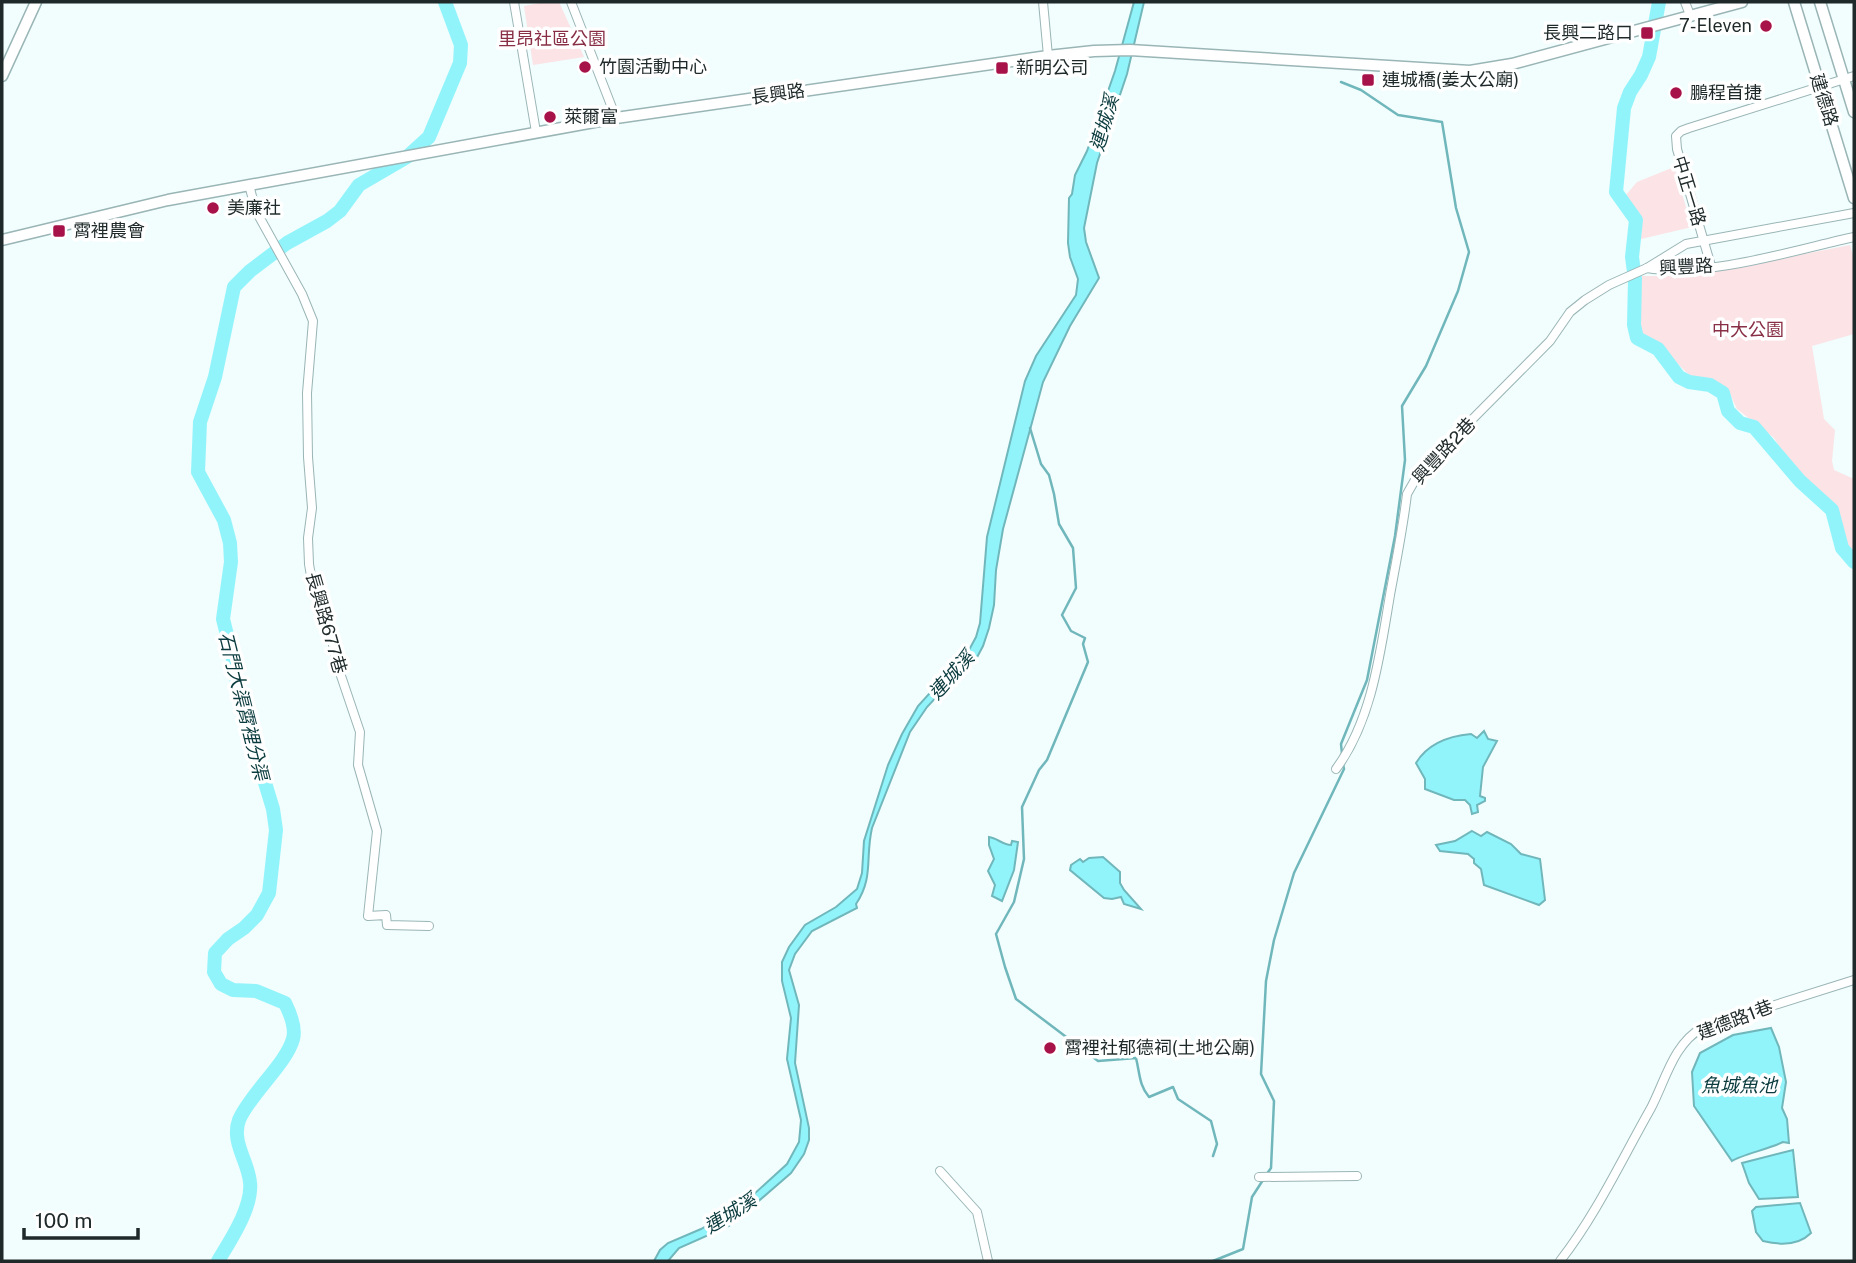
<svg xmlns="http://www.w3.org/2000/svg" width="1856" height="1263" viewBox="0 0 1856 1263" font-family="'Public Sans','Noto Sans TC',sans-serif">
<rect width="100%" height="100%" fill="#f2fdfd"/>
<g fill="#fbe3e6">
<polygon points="545,2 559,2 584,57 533,65 524,6"/>
<polygon points="1674,167 1692,227 1641,239 1642,220 1626,195 1637,182"/>
<polygon points="1850,245 1854,259 1854,334 1812,346 1824,419 1835,430 1832,461 1834,470 1854,479 1854,553 1848,546 1837,510 1787,459 1774,438 1737,409 1730,394 1708,381 1690,376 1656,342 1638,334 1640,276 1693,276"/>
</g>
<g fill="#92f4fb" stroke="#70b7bc" stroke-width="2">
<path d="M1134,2H1144L1127,74L1097,163L1084,228L1086,242L1099,278L1070,326L1043,382L1003,529L996,570L994,605L989,628L983,646L975,661L953,679L927,707L910,732L872,828C865,858 874,877 856,904L857,908L812,931L795,954L789,970L799,1005L795,1063L809,1128V1140L804,1154L791,1173L739,1218L729,1226L679,1248L668,1261H654L660,1250L668,1243L701,1229L741,1206L787,1164L799,1142L801,1120L787,1059L791,1018L782,981V962L789,947L805,925L836,907L857,889L862,873L864,841L888,765L902,734L918,706L969,650L976,637L980,623L987,537L1025,381L1036,356L1076,295L1078,279L1070,257L1068,243L1069,198L1072,194L1075,175L1087,151L1115,71Z"/>
<path d="M1484,731L1488,739L1497,741L1483,767L1480,796L1485,798V801L1477,805L1478,812L1472,814L1470,805L1465,800H1454L1425,789V779L1416,763C1428,743 1449,736 1471,734L1477,738Z"/>
<polygon points="1472,831 1481,836 1487,832 1511,844 1521,854 1540,859 1545,900 1539,905 1484,885 1481,869 1474,863 1474,859 1468,854 1440,851 1436,845 1455,841"/>
<path d="M989,837C997,838 1003,845 1011,845L1012,841L1018,842L1014,870L1002,901L992,896L995,885L988,871L994,859L989,845Z"/>
<polygon points="1103,857 1120,872 1120,883 1124,890 1141,909 1124,904 1121,897 1112,899 1104,898 1070,870 1071,865 1080,859 1083,862 1089,858"/>
<path d="M1771,1028L1779,1047L1786,1082L1782,1108L1787,1119L1789,1143L1783,1142C1769,1149 1741,1155 1732,1161L1694,1106L1692,1072L1700,1053L1733,1035Z"/>
<polygon points="1793,1150 1798,1197 1759,1199 1749,1183 1742,1163"/>
<path d="M1800,1203L1811,1233C1798,1246 1779,1245 1763,1241L1756,1232L1752,1211L1756,1207Z"/>
</g>
<g fill="none" stroke-linecap="round" stroke-linejoin="round">
<g stroke="#70b7bc" stroke-width="2.5">
<polyline points="1341,82 1361,90 1398,115 1442,122 1456,208 1469,252 1458,291 1426,366 1402,406 1405,460 1395,536 1367,680 1341,744 1342,754"/>
<path d="M1030,428L1041,464L1049,475L1054,494L1059,524L1073,548L1076,588L1062,615L1071,631L1085,638L1083,644L1088,662L1047,760L1039,770L1022,807L1024,859L1014,902L996,934L1005,967L1016,999L1098,1061L1136,1058C1140,1074 1139,1085 1149,1097L1173,1087L1178,1099L1211,1121L1217,1144L1213,1156"/>
<polyline points="1266,1175 1271,1168 1274,1101 1261,1074 1266,981 1274,940 1294,873 1344,769 1343,764"/>
<polyline points="1213,1261 1243,1249 1252,1197 1263,1180"/>
</g>
<g stroke="#92f4fb" stroke-width="14">
<polyline points="1659,2 1649,57 1641,75 1630,92 1624,108 1616,192 1636,220 1632,257 1635,279 1634,325 1637,338 1658,349 1679,377 1689,382 1710,385 1723,393 1728,411 1740,423 1754,427 1800,481 1832,510 1842,548 1854,562"/>
<path d="M218,1261C230,1241 253,1207 250,1182C248,1161 231,1142 239,1120C250,1094 286,1064 293,1039C296,1028 290,1013 285,1003L256,991L233,990L221,984L214,972L215,953L228,939L244,928L257,915L269,893L276,830L273,809L238,694L235,667L223,619L231,562L230,543L224,520L198,472L200,422L215,377L234,287L250,271L287,243L327,221L340,211L359,185L407,157L429,137L460,63L461,45L445,2"/>
</g>
<g stroke="#9ab5b6" stroke-width="10">
<g id="street">
<polyline points="514,2 536,132"/>
<polyline points="571,2 616,118"/>
<polyline points="1043,2 1048,56"/>
<polyline points="1685,2 1690,15"/>
<polyline points="249,185 256,211 302,294 313,321 307,393 308,457 312,508 308,538 309,564 313,588 328,621 337,664 360,732 358,765 377,831 368,916 386,915 387,925 429,926"/>
<polyline points="1711,266 1677,149 1676,136 1681,131 1689,128 1854,76"/>
<path d="M1647,268C1706,278 1795,250 1854,237"/>
<path d="M1336,769C1372,720 1380,654 1390,595C1396,562 1403,528 1407,494L1419,473L1550,341L1570,312L1585,300L1609,285L1647,268L1686,244L1854,213"/>
<polyline points="940,1171 977,1212 988,1261"/>
<polyline points="1259,1177 1357,1176"/>
<path d="M1560,1261C1596,1215 1622,1159 1651,1108C1665,1081 1674,1043 1702,1028L1854,980"/>
</g>
</g>
<g stroke="#9ab5b6" stroke-width="13">
<g id="secondary">
<polyline points="1794,2 1854,198"/>
<polyline points="1820,2 1854,112"/>
<polyline points="2,76 36,2"/>
<polyline points="2,240 168,200 616,118 1048,56 1094,51 1130,50 1470,71 1512,64 1742,2"/>
</g>
</g>
<use href="#street" stroke="#fff" stroke-width="8"/>
<use href="#secondary" stroke="#fff" stroke-width="10"/>
</g>
<g fill="#a71249" stroke="#fff" stroke-width="2.5">
<circle cx="1766" cy="26" r="7"/>
<rect x="1640" y="26" width="14" height="14" rx="3.5"/>
<circle cx="585" cy="67" r="7"/>
<rect x="995" y="61" width="14" height="14" rx="3.5"/>
<rect x="1361" y="73" width="14" height="14" rx="3.5"/>
<circle cx="1676" cy="93" r="7"/>
<circle cx="550" cy="117" r="7"/>
<circle cx="213" cy="208" r="7"/>
<rect x="52" y="224" width="14" height="14" rx="3.5"/>
<circle cx="1050" cy="1048" r="7"/>
</g>
<g text-anchor="middle" stroke-width="7" stroke-linejoin="round" paint-order="stroke">
<g font-size="18" fill="#1f292a" stroke="#fff" text-anchor="start">
<text x="1752" y="32" text-anchor="end">7-Eleven</text>
<text x="1633" y="39" text-anchor="end">長興二路口</text>
<text x="599" y="73">竹園活動中心</text>
<text x="1016" y="74">新明公司</text>
<text x="1382" y="86">連城橋(姜太公廟)</text>
<text x="1690" y="99">鵬程首捷</text>
<text x="564" y="123">萊爾富</text>
<text x="227" y="214">美廉社</text>
<text x="73" y="237">霄裡農會</text>
<text x="1064" y="1054">霄裡社郁德祠(土地公廟)</text>
</g>
<g font-size="18" fill="#882f46" stroke="#fff">
<text x="552" y="45">里昂社區公園</text>
<text x="1748" y="336">中大公園</text>
</g>
<g font-size="18" fill="#1f292a" stroke="#fff">
<text transform="translate(778 94) rotate(-8)" y="6">長興路</text>
<text transform="translate(1824 100) rotate(73)" y="6">建德路</text>
<text transform="translate(1689 191) rotate(73)" y="6">中正一路</text>
<text transform="translate(1686 267) rotate(-3)" y="6">興豐路</text>
<text transform="translate(1444 451) rotate(-47)" y="6">興豐路2巷</text>
<text transform="translate(326 623) rotate(74)" y="6">長興路677巷</text>
<text transform="translate(1735 1020) rotate(-21)" y="6">建德路1巷</text>
</g>
<g font-size="19" font-style="italic" fill="#0b3b3e" stroke="#fff">
<text transform="translate(1104 123) rotate(-74)" y="7">連城溪</text>
<text transform="translate(951 675) rotate(-48)" y="7">連城溪</text>
<text transform="translate(244 706) rotate(76)" y="7">石門大渠霄裡分渠</text>
<text x="1739" y="1092">魚城魚池</text>
<text transform="translate(730 1213) rotate(-32)" y="7">連城溪</text>
</g>
</g>
<rect width="1856" height="1263" fill="none" stroke="#1f292a" stroke-width="7"/>
<path d="M24 1228v10h114v-10" fill="none" stroke="#1f292a" stroke-width="3.5"/>
<text x="35" y="1228" font-size="21" fill="#1f292a" stroke="#ffffff" stroke-width="5" paint-order="stroke">100 m</text>
</svg>
